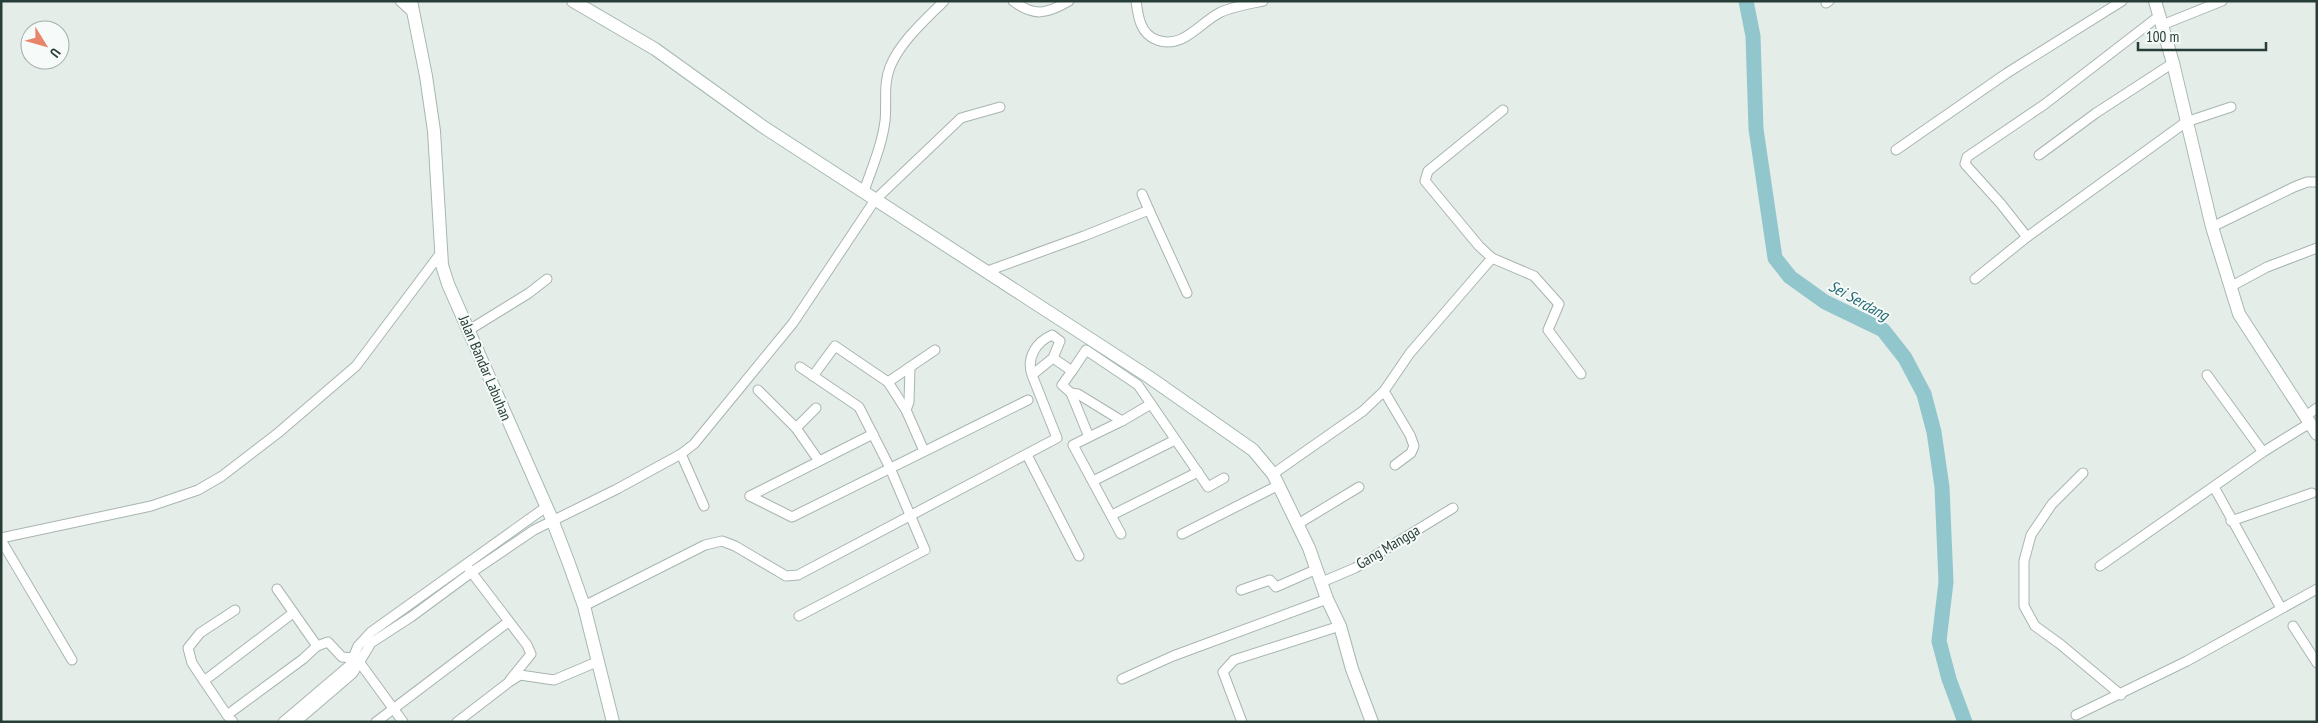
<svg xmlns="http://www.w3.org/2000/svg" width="2318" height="723" viewBox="0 0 2318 723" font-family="'PT Sans Narrow',sans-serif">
<rect width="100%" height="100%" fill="#e5ede9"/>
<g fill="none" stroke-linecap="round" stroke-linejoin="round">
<polyline stroke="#92c6cd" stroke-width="15" points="1746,1 1753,36 1756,129 1775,258 1790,277 1825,302 1883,330 1905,358 1924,394 1934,432 1942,487 1946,582 1939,641 1949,679 1965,722"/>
<g stroke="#a8b5b0" stroke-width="11">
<g id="street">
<polyline points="400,1 414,14"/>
<path d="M1013,1C1034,17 1047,14 1069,1"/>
<path d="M1136,1C1138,16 1140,34 1157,40C1183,50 1200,22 1221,12C1235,6 1249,4 1263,1"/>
<polyline points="1826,3 1829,1"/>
<polyline points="2162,25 2222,1"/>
<polyline points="1503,110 1428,171 1425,181 1479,246 1492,258 1534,276 1559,304 1548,330 1581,374"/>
<polyline points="1896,150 2007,73 2122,1"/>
<polyline points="2039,155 2096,113 2173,63"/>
<path d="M864,191C872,168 882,145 885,121C887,103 883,84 890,67C900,42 925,20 944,1"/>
<polyline points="1142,194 1149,210"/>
<polyline points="2212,227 2294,187 2307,182 2317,182"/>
<polyline points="2027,237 2001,204 1965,164 1967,157 2045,104 2159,16"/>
<polyline points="985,272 1084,236 1149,210 1187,293"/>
<polyline points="1975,279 2027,237 2186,122 2231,107"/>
<polyline points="2230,287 2267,267 2317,248"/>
<polyline points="469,330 529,293 547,279"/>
<polyline points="1053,358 1072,371 1086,350 1138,385 1208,487 1224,478"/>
<polyline points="1072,371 1062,385 1071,393 1078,394 1122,421 1151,404"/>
<polyline points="2207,375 2263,452"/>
<polyline points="813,376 835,346 888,382 906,410 924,451"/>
<polyline points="888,382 910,367"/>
<polyline points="758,390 796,428 819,461"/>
<polyline points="1384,391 1410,435 1414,446 1411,453 1395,465"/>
<polyline points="1071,393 1089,437 1122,421"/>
<polyline points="906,410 909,402 910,367 935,350"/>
<polyline points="2306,416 2317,408"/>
<polyline points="796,428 816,408"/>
<polyline points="1089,437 1073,445 1121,534"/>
<polyline points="681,454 704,506"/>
<polyline points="1027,455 1079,556"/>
<polyline points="2083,473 2052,504 2031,535 2024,561 2024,606 2035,626 2060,644 2121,695"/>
<polyline points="1273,474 1363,411 1384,391 1410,353 1492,258"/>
<polyline points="1093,481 1175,440"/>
<polyline points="2214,487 2281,608"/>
<polyline points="750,496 792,517 1028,400"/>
<polyline points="750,496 873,434"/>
<polyline points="1112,515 1198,472"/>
<polyline points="2231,521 2312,493"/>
<polyline points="1298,524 1359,487"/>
<polyline points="1182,534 1279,485"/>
<polyline points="1,538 151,506 198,490 222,476 278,433 356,366 440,254"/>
<polyline points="1,540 72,660"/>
<polyline points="2100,566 2263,452 2310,423"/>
<polyline points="469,569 527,645 531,654 510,680"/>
<polyline points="1322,582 1355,568 1453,508"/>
<polyline points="1241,590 1270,580 1276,587 1317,569"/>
<path d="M584,606L705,545L722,541L735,546L786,576L798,575L1057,438L1032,375C1026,358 1036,342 1052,335L1060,341L1053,358L1032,375"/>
<polyline points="799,616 925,550 890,468 859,407 800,367"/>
<polyline points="2293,626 2317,663"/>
<polyline points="317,646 328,642 342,657 354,658 360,663 403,722"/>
<polyline points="1122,679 1173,656 1327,599"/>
<polyline points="204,681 192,663 188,648 200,633 235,610"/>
<polyline points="227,715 204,681 293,613"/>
<polyline points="2076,715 2187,661 2317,589"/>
<polyline points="233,722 227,715 303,659 317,646 277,589"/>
<polyline points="283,722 350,665 358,646 371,632 546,507"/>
<polyline points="296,722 353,673 371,643 411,617 472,572 534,530 617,489 681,454 694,444 793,323 875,200 961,118 1000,107"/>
<polyline points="376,722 508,622"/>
<polyline points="457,722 509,682 520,675 554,680 599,661"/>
<polyline points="1242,722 1223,672 1234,660 1340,626"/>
</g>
</g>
<g stroke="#a5b8b1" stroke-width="14">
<g id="secondary">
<polyline points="411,1 426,76 434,131 442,265 448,284 551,517 568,561 584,606 613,722"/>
<polyline points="573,1 655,49 762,126 1149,377 1253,450 1273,474 1309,548 1327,599 1340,626 1352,669 1372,722"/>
<polyline points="2155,1 2173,63 2212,227 2239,314 2317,434"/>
</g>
</g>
<use href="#street" stroke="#fff" stroke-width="9"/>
<use href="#secondary" stroke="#fff" stroke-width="12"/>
</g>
<g text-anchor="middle" stroke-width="4" stroke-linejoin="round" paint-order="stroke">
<g font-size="15" fill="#263e37" stroke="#f6faf8">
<text transform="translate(485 368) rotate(67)" y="5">Jalan Bandar Labuhan</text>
<text transform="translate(1388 547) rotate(-31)" y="5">Gang Mangga</text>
</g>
<g font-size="16" font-style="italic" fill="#246a75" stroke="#f6faf8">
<text transform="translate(1859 300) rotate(29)" y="6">Sei Serdang</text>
</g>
</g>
<rect width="2318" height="723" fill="none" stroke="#263e37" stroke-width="5"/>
<g transform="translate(45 45) rotate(127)"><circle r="24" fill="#f6faf8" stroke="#a3afab"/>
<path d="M0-4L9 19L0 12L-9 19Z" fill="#e7846a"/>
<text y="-8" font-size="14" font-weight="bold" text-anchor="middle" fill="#263e37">U</text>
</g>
<path d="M2138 42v8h128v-8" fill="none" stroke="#263e37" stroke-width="2.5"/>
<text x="2146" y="42" font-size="15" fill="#263e37" stroke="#f6faf8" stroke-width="4" paint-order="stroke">100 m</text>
</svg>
